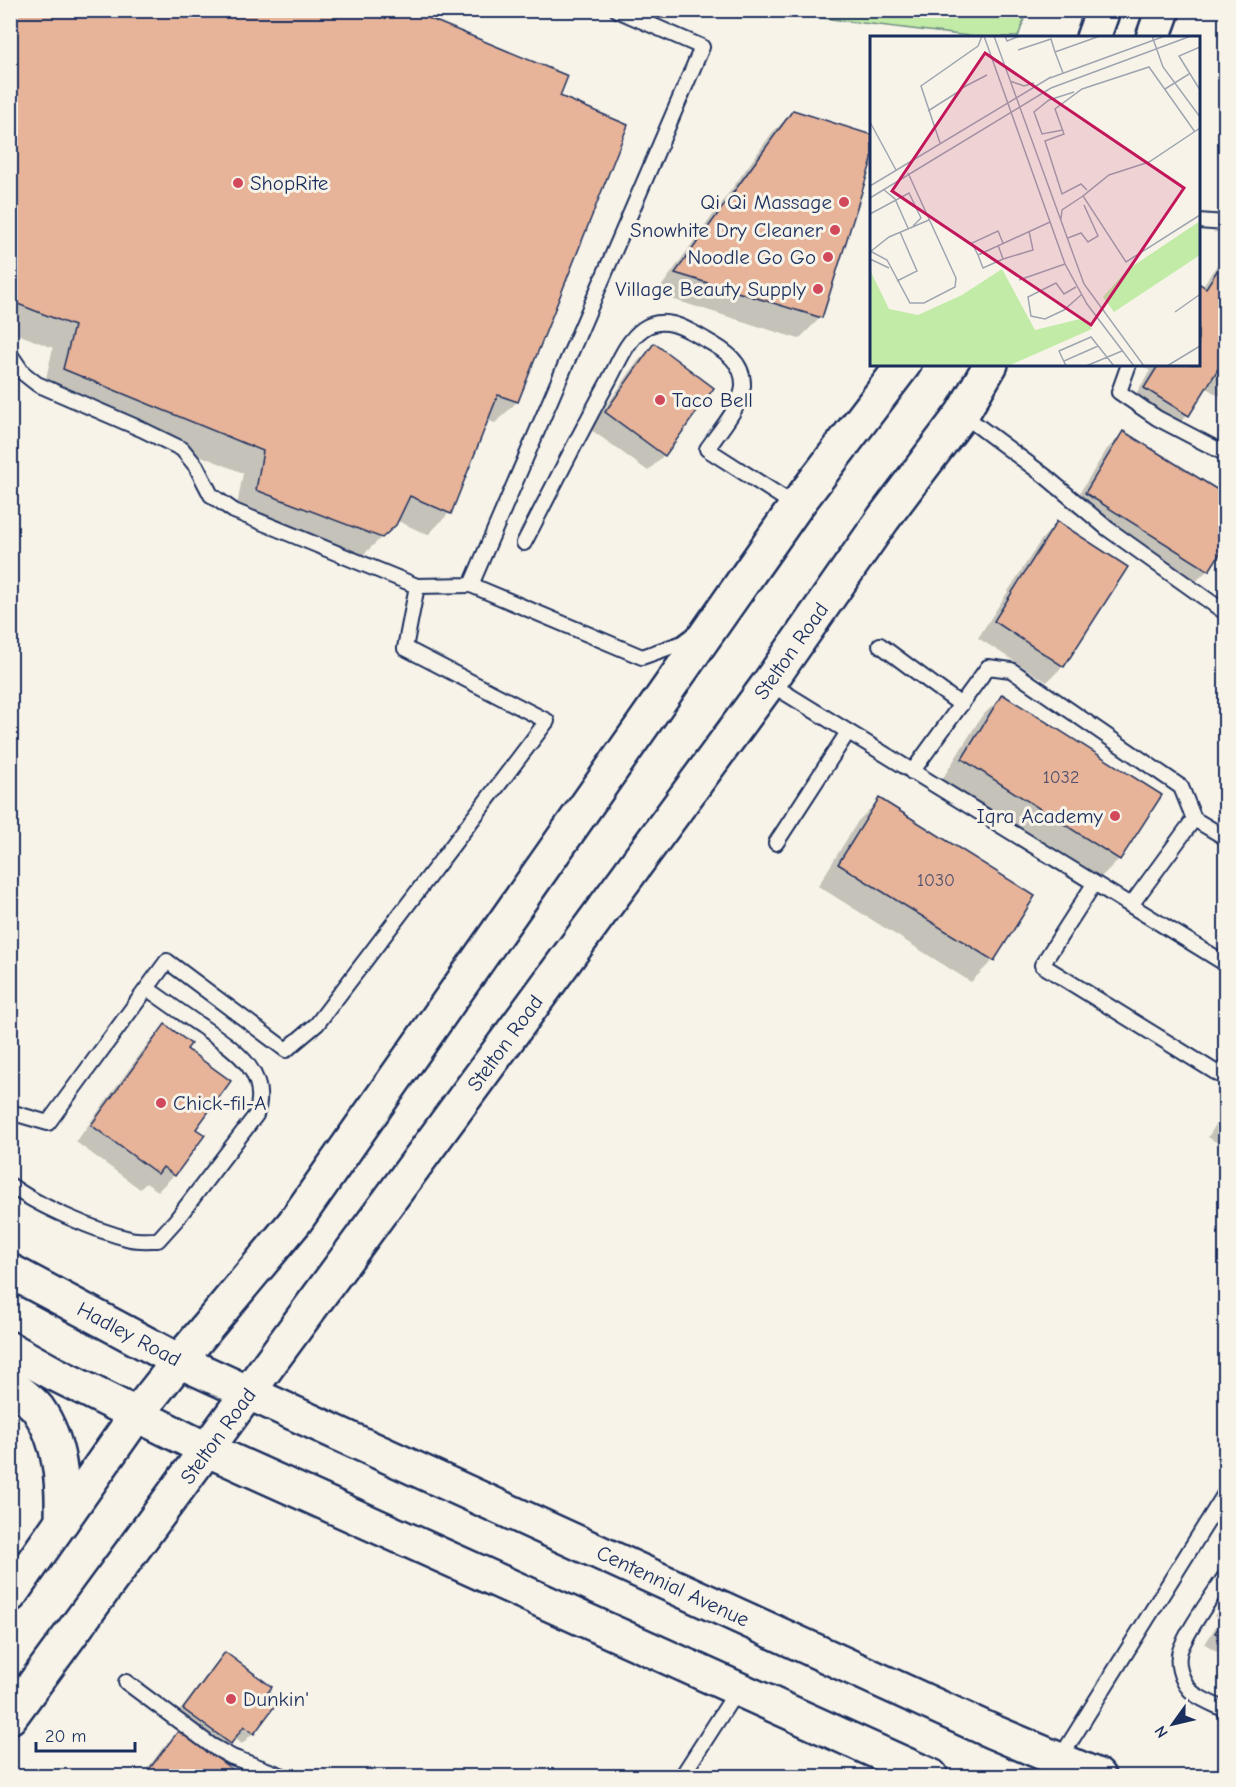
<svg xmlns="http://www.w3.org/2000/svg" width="1236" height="1787" viewBox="0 0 1236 1787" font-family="'Comic Neue',sans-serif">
<rect width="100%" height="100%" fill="#f7f3e8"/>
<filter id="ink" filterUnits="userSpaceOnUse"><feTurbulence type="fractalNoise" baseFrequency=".0167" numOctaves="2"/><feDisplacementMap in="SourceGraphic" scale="12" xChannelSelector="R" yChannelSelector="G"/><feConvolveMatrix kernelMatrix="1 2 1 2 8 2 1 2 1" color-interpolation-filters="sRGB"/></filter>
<g filter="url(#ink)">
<polygon fill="#c2eba7" stroke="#6e8d82" stroke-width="1.5" points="765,11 1027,10 1027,11 1018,37 977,37"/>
<g fill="#0003">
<polygon points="10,10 558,97 517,402 495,423 486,420 449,513 428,535 398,521 359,559 236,511 243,473 43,391 53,348 10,331"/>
<polygon points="793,112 821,317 799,339 656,294 772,133"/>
<polygon points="1226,252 1226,389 1219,396 1205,387 1187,415 1171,432 1129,405 1150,371 1139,364 1198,364 1202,287"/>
<polygon points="654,345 664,455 648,471 590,429 638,361"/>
<polygon points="1124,433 1208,570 1191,586 1069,510 1107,449"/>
<polygon points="1057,523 1063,666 1047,682 978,638 1041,540"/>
<polygon points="1003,696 1159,796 1119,859 1097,881 941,781 981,717"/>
<polygon points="879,800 1033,896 993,960 971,982 818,886 858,821"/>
<polygon points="165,1026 185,1049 174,1175 158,1191 146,1183 140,1189 76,1142 149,1042"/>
<polygon points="1226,1109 1226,1148 1208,1137"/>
<polygon points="1226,1601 1226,1657 1205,1644 1220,1620 1214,1616"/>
<polygon points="225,1654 264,1696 253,1733 242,1744 233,1737 219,1754 173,1720 214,1665"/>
<polygon points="179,1732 239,1776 142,1776 162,1749"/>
</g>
<g fill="#e7b499" stroke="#1b2f5e" stroke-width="1.5">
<polygon points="10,10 409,10 568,76 560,96 628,125 518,402 498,395 451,514 410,496 396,525 382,538 256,490 263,451 63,369 74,326 10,301"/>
<polygon points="793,110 872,135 872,160 822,318 675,273"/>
<polygon points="1226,257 1226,374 1218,369 1189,416 1144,388 1159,364 1198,364 1198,286 1200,284 1206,288"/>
<polygon points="654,343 714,388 665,456 605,412"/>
<polygon points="1123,431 1226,495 1226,544 1209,571 1085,493"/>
<polygon points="1057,521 1128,567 1064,667 994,621"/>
<polygon points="1002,694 1162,795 1120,860 962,759"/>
<polygon points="879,798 1035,896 994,961 838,864"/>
<polygon points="165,1024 191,1044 187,1049 231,1081 196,1129 205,1135 175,1176 163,1167 158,1174 91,1125"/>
<polygon points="1226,1616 1226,1639 1215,1633"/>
<polygon points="225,1652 272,1687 266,1695 277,1703 254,1734 244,1726 231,1744 183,1709"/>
<polygon points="179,1730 241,1776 144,1776"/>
</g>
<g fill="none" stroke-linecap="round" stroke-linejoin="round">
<g stroke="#1b2f5e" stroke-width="18">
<g id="service">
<polyline points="1198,221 1226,223"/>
<polyline points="10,354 23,373 37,384 141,429 182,449 196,466 211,495 234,511 417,586 471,585 702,47 617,10"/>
<polyline points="1129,364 1119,392 1157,418 1226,454"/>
<polyline points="962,414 1045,476 1108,529 1226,613"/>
<path d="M524,543C552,489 579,435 608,382C618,364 626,341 643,329C664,314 687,329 706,340C724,350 744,362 743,386C742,405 718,433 707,449L796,506"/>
<polyline points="471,585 642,657 682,643 694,634"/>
<polyline points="880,645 961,705"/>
<polyline points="769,683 1226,964"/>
<polyline points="912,772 988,667 1011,670 1181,787 1194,819"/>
<polyline points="776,843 848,732"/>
<polyline points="1094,884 1042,965 1220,1075 1226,1067"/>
<polyline points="1131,905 1194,819 1226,838"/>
<polyline points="10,1112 48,1123 167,961 286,1050 317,1024 547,721 405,648 417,586"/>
<path d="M10,1185C38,1206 96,1231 130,1239C139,1241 149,1240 158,1240L176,1220L256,1115C271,1071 232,1048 201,1026C183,1014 165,1001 148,989"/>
<path d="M1226,1575C1215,1592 1181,1639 1179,1655C1177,1668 1183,1684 1193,1693C1202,1700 1215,1705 1226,1710"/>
<polyline points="126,1682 212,1746 232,1757 283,1776"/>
<polyline points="1059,1760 1226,1492"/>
<polyline points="682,1776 738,1689"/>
</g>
</g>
<g stroke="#1b2f5e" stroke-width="38">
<g id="secondary">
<polyline points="1093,38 1103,10"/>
<polyline points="1153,38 1163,10"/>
<polyline points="10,1271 179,1361 991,1731 1098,1776"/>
<polyline points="10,1349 55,1374 208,1450 931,1776"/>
<path d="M10,1384C19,1392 31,1400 38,1409C61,1442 63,1482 62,1521"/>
<polyline points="10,1595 137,1414 179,1361 294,1223 796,506 904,364"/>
<polyline points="10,1717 769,683 883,519 962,414 991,364"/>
</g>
</g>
<use href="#service" stroke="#f7f3e8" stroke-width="14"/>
<use href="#secondary" stroke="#f7f3e8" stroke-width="33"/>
</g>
</g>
<g fill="#d1495b" stroke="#f7f3e8" stroke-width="2">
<circle cx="238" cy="183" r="6"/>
<circle cx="844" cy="202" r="6"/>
<circle cx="835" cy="230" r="6"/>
<circle cx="828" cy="257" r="6"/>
<circle cx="818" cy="289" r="6"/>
<circle cx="660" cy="400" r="6"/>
<circle cx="1115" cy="816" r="6"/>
<circle cx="161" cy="1103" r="6"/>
<circle cx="231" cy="1699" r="6"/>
</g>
<g text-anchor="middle" stroke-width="6" stroke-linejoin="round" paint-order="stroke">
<g font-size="18" fill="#4e506d">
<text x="1061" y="783">1032</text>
<text x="936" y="886">1030</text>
</g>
<g font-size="21" fill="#1b2f5e" stroke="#f7f3e8" text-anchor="end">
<text x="250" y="190" text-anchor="start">ShopRite</text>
<text x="832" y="209">Qi Qi Massage</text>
<text x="823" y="237">Snowhite Dry Cleaner</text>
<text x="816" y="264">Noodle Go Go</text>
<text x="806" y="296">Village Beauty Supply</text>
<text x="672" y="407" text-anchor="start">Taco Bell</text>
<text x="1103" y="823">Iqra Academy</text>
<text x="173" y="1110" text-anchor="start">Chick-fil-A</text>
<text x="243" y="1706" text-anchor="start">Dunkin'</text>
</g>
<g font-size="21" fill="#1b2f5e" stroke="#f7f3e8">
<text transform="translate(791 651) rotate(-55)" y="7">Stelton Road</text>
<text transform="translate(505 1043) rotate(-54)" y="7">Stelton Road</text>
<text transform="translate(129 1334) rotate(28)" y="7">Hadley Road</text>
<text transform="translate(218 1436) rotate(-54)" y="7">Stelton Road</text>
<text transform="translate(673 1586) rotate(25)" y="7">Centennial Avenue</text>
</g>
</g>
<g transform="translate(870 36)">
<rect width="330" height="330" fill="#f7f3e8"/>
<path d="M330,185V219L244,276L233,261L257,234ZM132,233L165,294L214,282L222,293L138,330H0V234L19,273L48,279L92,259Z" fill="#c2eba7"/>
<path fill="none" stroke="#9fa5b1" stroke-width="1.5" d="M114,0L195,228L217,268L264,330M124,0L214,248L274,330M135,0L137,5L150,0M282,0L293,31L330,81M330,11L309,20L330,54M148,14L181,3L185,16L230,0M185,16L193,37M180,42L295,0M140,45L154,50L164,47M90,53L117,39M295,53L319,38M58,75L91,54M0,86L26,134M330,92L279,126L239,139L213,160L256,226L330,179M193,94L172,98L164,76L179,64L204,56M70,107L51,50L108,10L112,0M0,150L181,41M13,153L25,163L38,192M217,154L211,148L192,158L175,105L194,98L185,73L212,53L279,31L325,96M0,162L181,52L321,0M0,178L39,157L51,182L43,190M191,183L192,174L213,160M198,202L211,197L218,206L228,200L214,169M128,209L133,223L113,232L108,219L180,186M0,215L17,224L40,267H54L85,251L86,242L38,137M0,216L19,201L59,184M108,219L102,207L128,195L133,207M0,223L19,232M133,223L163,214L159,195M149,244L195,228M27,245L47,235L30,196M206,251L194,258L186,247L158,261L161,280L175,283L194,274L211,259M305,276L329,259M194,325L228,310M196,330L189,315L221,301L244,330M216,330L252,315M297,330L330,310"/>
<path fill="#c2185b" fill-opacity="0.15" stroke="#c2185b" stroke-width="3" d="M115,17L314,152L221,289L22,155Z"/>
<rect width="330" height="330" fill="none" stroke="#1b2f5e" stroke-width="3"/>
</g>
<rect width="1236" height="1787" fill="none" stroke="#f7f3e8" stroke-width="36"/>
<rect x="18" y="18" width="1200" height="1751" fill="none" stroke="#1b2f5e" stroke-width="2" filter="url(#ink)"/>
<g transform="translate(1173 1724) rotate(236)" stroke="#f7f3e8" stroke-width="4.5" paint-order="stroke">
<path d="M0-4.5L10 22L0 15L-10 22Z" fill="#1b2f5e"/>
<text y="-9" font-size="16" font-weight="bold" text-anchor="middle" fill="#1b2f5e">N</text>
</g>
<path d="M36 1742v9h99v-9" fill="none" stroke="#1b2f5e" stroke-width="3"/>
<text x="45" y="1742" font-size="18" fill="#1b2f5e" stroke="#f7f3e8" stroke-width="4.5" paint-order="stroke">20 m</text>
</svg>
